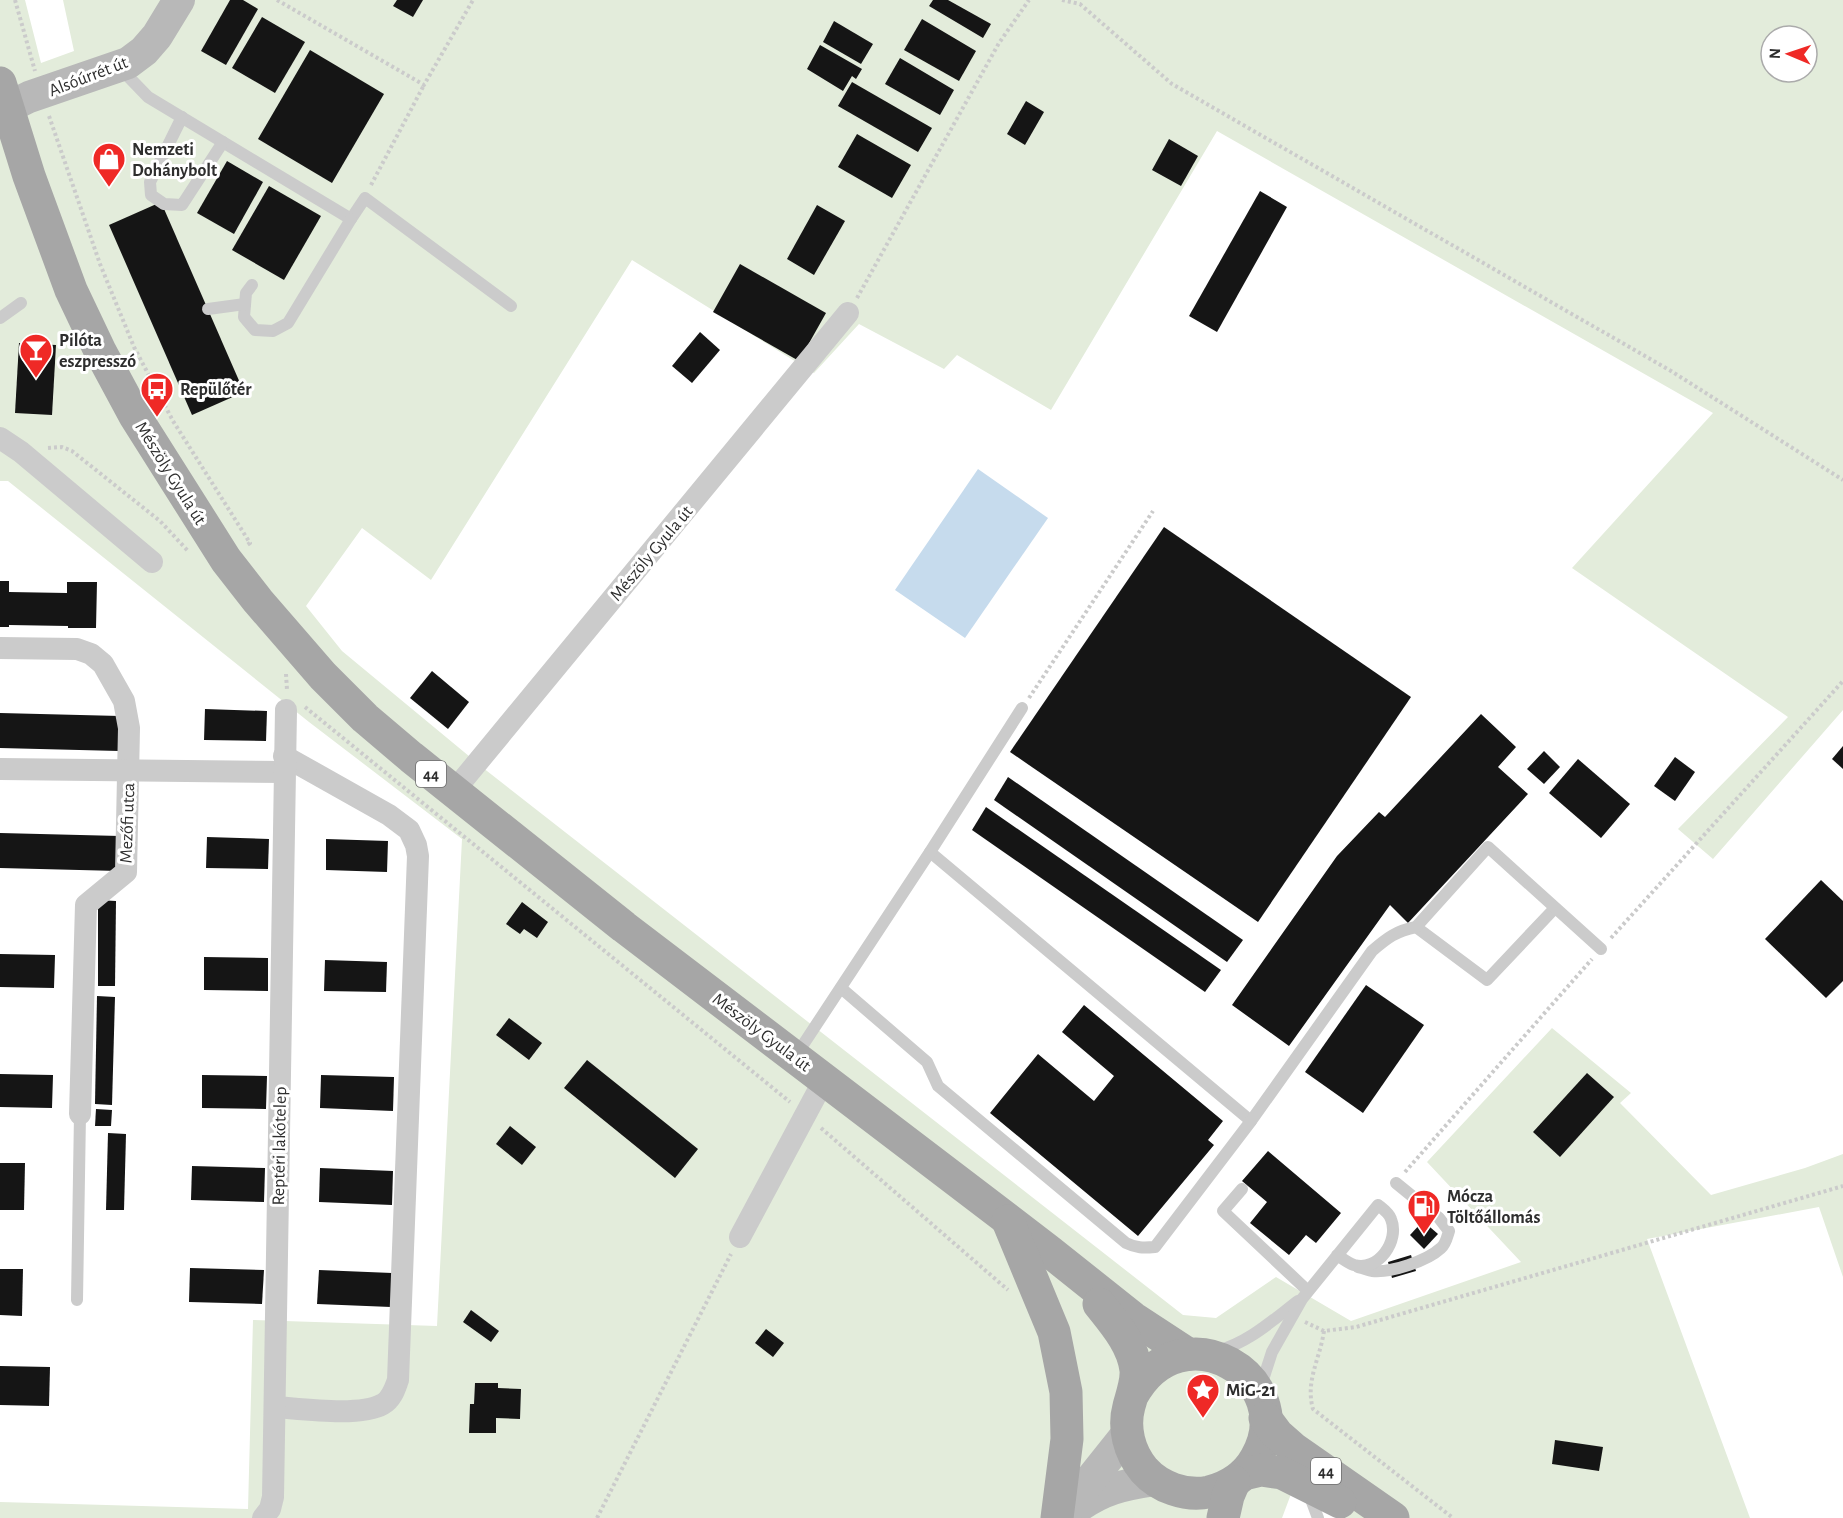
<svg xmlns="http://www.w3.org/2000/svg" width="1843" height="1518" viewBox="0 0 1843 1518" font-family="'Alegreya Sans',sans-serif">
<rect width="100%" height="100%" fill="#fff"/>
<path fill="#e3ecdb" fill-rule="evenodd" d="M0,0H25L41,63L74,51L63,0H1843V710L1713,859L1678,829L1788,717L1572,568L1713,413L1217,131L1051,410L957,355L944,369L859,324L814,373L632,260L431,580L362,528L306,606L342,651L487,771L1183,1315L1216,1318L1276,1277L1351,1321L1521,1262L1427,1162L1552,1028L1631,1093L1620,1103L1711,1195L1805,1168L1843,1154V1277L1819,1207L1647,1239L1750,1518H1338L1294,1486L1282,1518H0V1502L248,1509L253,1320L437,1326L462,839L309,722L8,481H0ZM1771,36H1807V72H1771Z"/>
<polygon fill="#c6dbed" points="978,469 1048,518 965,638 895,590"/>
<g fill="#151515">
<polygon points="230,0 243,0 258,9 226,65 201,51"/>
<polygon points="397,0 423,0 413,17 393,6"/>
<polygon points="933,0 948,0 991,24 983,38 929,6"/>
<polygon points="262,17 305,42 275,93 232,68"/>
<polygon points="922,19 976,51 959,81 904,50"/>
<polygon points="834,21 873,44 861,64 823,42"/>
<polygon points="820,45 862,69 856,79 852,76 843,91 807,69"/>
<polygon points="310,50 384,94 332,183 258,139"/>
<polygon points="900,58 954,90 940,115 885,84"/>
<polygon points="852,82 932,128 918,152 838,106"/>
<polygon points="1026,101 1044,112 1025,145 1007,134"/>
<polygon points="857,134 911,165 892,198 838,167"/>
<polygon points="1169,139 1198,156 1181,186 1152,170"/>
<polygon points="227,161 263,182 234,234 197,213"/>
<polygon points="269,186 321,216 284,280 232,250"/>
<polygon points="1260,191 1287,207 1217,332 1189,316"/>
<polygon points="161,202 244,392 192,415 109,225"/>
<polygon points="817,205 845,221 814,275 787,259"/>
<polygon points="740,264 826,313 799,361 713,312"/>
<polygon points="700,332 720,350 692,383 672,366"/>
<polygon points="19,343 56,345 52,415 15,413"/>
<polygon points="1164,527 1411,697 1258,922 1010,752"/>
<polygon points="0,581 9,581 9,592 67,593 67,582 97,582 96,628 68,628 68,626 9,625 9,627 0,627"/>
<polygon points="432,671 469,702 448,729 410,698"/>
<polygon points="205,709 267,711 266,741 204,740"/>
<polygon points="0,713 120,716 119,751 0,748"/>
<polygon points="1481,714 1516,747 1498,767 1528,794 1408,923 1390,905 1289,1046 1232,1005 1337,856 1379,812 1385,817"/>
<polygon points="1843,746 1843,769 1832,759"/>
<polygon points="1544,751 1560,767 1544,784 1527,769"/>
<polygon points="1675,757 1695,772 1675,801 1654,786"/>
<polygon points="1578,759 1630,804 1601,838 1549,793"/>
<polygon points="1008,777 1243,940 1227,962 994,800"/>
<polygon points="986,807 1221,970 1205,992 972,830"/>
<polygon points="0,833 120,836 119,871 0,868"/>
<polygon points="207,837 269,839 268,869 206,868"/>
<polygon points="326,839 388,841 387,872 326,870"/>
<polygon points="1821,880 1843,901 1843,981 1826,998 1765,939"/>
<polygon points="98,900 116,901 115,986 98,986"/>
<polygon points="522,902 548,922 537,938 524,929 520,934 506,924"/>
<polygon points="0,954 55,955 54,988 0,987"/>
<polygon points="204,957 268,958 268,991 204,990"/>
<polygon points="325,960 387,962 386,992 324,991"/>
<polygon points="1366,985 1424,1025 1363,1113 1305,1072"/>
<polygon points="97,996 115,997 112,1105 95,1104"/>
<polygon points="1084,1005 1223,1121 1208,1140 1214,1145 1138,1236 990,1113 1038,1054 1094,1101 1114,1076 1062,1032"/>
<polygon points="509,1018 542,1043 529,1060 496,1035"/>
<polygon points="587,1060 698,1149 675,1178 564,1088"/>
<polygon points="1587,1073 1614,1097 1560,1157 1533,1132"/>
<polygon points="0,1074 53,1075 52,1108 0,1107"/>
<polygon points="202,1075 267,1076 266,1109 202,1108"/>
<polygon points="321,1075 394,1077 393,1111 320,1108"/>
<polygon points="96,1109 112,1110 111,1126 95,1126"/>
<polygon points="510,1126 536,1147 522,1165 496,1144"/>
<polygon points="108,1133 126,1134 124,1210 106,1210"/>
<polygon points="1268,1151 1341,1213 1316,1243 1306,1235 1289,1255 1250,1223 1267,1202 1242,1181"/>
<polygon points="0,1163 25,1163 24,1210 0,1210"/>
<polygon points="192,1166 265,1168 264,1202 191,1200"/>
<polygon points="320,1168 393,1171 392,1205 319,1202"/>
<polygon points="1423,1221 1438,1234 1424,1249 1410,1235"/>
<polygon points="1411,1255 1416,1271 1392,1278 1388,1262"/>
<polygon points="190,1268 264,1270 262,1304 189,1302"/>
<polygon points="0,1269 23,1269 22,1316 0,1315"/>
<polygon points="319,1270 392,1273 391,1307 317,1304"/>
<polygon points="471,1310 499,1331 491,1342 463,1322"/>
<polygon points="766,1329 784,1343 773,1357 755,1343"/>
<polygon points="0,1366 50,1367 49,1406 0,1405"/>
<polygon points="475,1383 498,1383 498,1388 521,1389 520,1419 496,1418 496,1433 469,1433 470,1404 474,1404"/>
<polygon points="1555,1440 1603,1447 1599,1471 1552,1464"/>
</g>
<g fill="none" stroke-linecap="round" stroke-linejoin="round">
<g stroke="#cbcbcb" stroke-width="4" stroke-dasharray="3 3" stroke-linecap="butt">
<polyline points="15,0 35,71"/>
<polyline points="277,0 424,85 473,0"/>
<polyline points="1062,0 1080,4 1172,84 1671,371 1843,480"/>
<polyline points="49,116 100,264 134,347 173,421 250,543 247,545"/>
<polyline points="371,185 424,85"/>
<polyline points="857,298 999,43 1029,0"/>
<polyline points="48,448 62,447 72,451 160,521 188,551"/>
<polyline points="286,674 287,690"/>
<polyline points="1029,698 1153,511"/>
<polyline points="305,707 790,1102"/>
<polyline points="1611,938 1843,681"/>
<polyline points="821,1128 1008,1290"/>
<polyline points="1405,1172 1592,959"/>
<polyline points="1305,1322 1324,1331 1356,1327 1843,1186"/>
<path d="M1324,1331C1320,1359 1305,1381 1313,1409L1453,1518"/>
<polyline points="597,1518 731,1254"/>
</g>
<g stroke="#cbcbcb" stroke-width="12">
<polyline points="120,68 148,97 351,219 365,198 511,306"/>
<polyline points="182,117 150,182 151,195 164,204 182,205 223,142"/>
<polyline points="252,285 246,293 244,317 255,330 273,331 288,323 351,219"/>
<polyline points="208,309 245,304"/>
<polyline points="0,318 21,303"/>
<polyline points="930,852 1251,1121"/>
<polyline points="1416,927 1487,980 1555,908"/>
<path d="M841,988L927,1062L938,1086L1126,1243C1136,1248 1143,1248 1155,1247L1251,1121L1372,951C1387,938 1396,931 1416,927L1488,847L1601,949"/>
<polyline points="795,1057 930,852 1022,708"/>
<polyline points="1242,1189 1223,1211 1308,1291"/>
<path d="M1358,1267C1363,1268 1368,1270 1372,1271C1391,1273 1427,1261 1441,1248C1446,1244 1447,1237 1449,1231L1439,1218L1396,1183"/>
<polyline points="77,1300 80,1114"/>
<path d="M1217,1351C1248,1343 1273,1320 1298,1301"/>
<path d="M1260,1389L1272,1352L1302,1299L1378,1205C1383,1209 1389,1213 1391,1219C1400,1241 1378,1272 1354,1265C1348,1263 1342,1258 1337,1255"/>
<polyline points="1309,1494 1318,1518"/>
</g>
<g stroke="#cbcbcb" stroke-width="22">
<polyline points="0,438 21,452 152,562"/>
<polyline points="0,648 77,649 91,654 103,664 124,701 129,728 126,872 86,905 80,1114"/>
<polyline points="0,769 284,772"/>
<polyline points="453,792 848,313"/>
<polyline points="740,1237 824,1080"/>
<path d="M275,1407C303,1409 361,1417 383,1404C392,1399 395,1388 398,1380L418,856L416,845L409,830L389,815L284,756"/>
<polyline points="263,1518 270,1509 273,1497 286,710"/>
</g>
<g stroke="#b8b8b8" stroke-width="32">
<polyline points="7,108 29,97 128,63 144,51 157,36 179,0"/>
<path d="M1075,1509C1103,1489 1122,1485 1155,1480"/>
<polyline points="1060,1518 1127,1434"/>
</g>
<g stroke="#a6a6a6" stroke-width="33">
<polyline points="0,83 29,176 71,290 100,351 135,416 226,560 258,601 323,676 365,718 411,757 624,927 1049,1251 1133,1318 1188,1354"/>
<polyline points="1008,1221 1054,1332 1066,1392 1067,1439 1057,1518"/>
<path d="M1099,1304C1114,1323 1133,1344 1136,1370C1137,1381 1132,1395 1129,1406C1123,1428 1129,1452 1144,1470C1159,1487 1186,1497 1209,1492C1229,1487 1246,1476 1256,1458C1302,1379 1181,1305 1132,1396"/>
<polyline points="1265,1418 1277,1434 1294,1449 1393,1518"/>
<polyline points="1244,1474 1261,1470 1282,1473 1340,1502"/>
<polyline points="1223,1518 1228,1496 1234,1482"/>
</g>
</g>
<defs>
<g id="shop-pin" transform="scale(1.725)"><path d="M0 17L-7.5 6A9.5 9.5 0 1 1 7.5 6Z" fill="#ef2926" stroke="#fff"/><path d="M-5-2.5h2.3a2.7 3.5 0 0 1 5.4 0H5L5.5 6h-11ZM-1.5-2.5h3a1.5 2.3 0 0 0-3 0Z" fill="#fff"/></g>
<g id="bar-pin" transform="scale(1.725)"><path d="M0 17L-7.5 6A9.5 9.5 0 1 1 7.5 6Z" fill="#ef2926" stroke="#fff"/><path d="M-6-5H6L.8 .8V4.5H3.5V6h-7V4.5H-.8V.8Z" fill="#fff"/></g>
<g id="bus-pin" transform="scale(1.725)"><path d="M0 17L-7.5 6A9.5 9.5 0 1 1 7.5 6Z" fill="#ef2926" stroke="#fff"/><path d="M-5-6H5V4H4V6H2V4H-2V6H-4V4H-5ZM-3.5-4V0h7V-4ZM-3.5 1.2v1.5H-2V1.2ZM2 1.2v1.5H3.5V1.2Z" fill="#fff"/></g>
<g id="fuel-pin" transform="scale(1.725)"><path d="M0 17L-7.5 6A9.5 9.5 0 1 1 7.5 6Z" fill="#ef2926" stroke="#fff"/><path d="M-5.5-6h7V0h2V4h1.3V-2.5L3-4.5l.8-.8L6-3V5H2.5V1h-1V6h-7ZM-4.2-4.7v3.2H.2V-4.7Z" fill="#fff"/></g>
<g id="sight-pin" transform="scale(1.725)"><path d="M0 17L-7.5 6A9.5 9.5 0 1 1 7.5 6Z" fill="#ef2926" stroke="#fff"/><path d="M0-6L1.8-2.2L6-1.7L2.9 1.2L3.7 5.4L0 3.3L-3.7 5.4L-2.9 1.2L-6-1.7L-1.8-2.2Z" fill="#fff"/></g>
</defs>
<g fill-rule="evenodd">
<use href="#shop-pin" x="109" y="159"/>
<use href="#bar-pin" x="36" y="350"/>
<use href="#bus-pin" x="157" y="389"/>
<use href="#fuel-pin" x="1424" y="1206"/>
<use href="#sight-pin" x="1203" y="1390"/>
</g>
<g text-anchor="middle" stroke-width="6" stroke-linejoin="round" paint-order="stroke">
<g fill="#fff" stroke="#6d6d6d" stroke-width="1.5">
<rect x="416" y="761" width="30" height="26" rx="4.5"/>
<rect x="1311" y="1458" width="30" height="26" rx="4.5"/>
</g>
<g font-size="16" font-weight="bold" fill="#2e2e2e">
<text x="431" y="780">44</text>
<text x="1326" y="1477">44</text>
</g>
<g font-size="18" fill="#2e2e2e" stroke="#fff">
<text transform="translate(88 76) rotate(-21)" y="6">Alsóúrrét út</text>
<text transform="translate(171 473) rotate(58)" y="6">Mészöly Gyula út</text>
<text transform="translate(651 553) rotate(-50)" y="6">Mészöly Gyula út</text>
<text transform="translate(127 823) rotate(-88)" y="6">Mezőfi utca</text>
<text transform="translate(762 1032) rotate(37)" y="6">Mészöly Gyula út</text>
<text transform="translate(279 1146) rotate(-89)" y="6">Reptéri lakótelep</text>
</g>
<g font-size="18" font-weight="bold" fill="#2e2e2e" stroke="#fff" text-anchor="start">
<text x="132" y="155">Nemzeti<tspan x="132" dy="21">Dohánybolt</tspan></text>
<text x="59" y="346">Pilóta<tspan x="59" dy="21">eszpresszó</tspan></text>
<text x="180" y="395">Repülőtér</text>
<text x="1447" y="1202">Mócza<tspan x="1447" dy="21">Töltőállomás</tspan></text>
<text x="1226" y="1396">MiG-21</text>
</g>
</g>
<g transform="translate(1789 54) rotate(272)"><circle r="28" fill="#ffffff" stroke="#ababab" stroke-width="1.5"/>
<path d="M0-4.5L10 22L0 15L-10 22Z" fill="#ef2926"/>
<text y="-9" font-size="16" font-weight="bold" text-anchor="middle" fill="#2e2e2e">N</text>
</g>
</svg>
